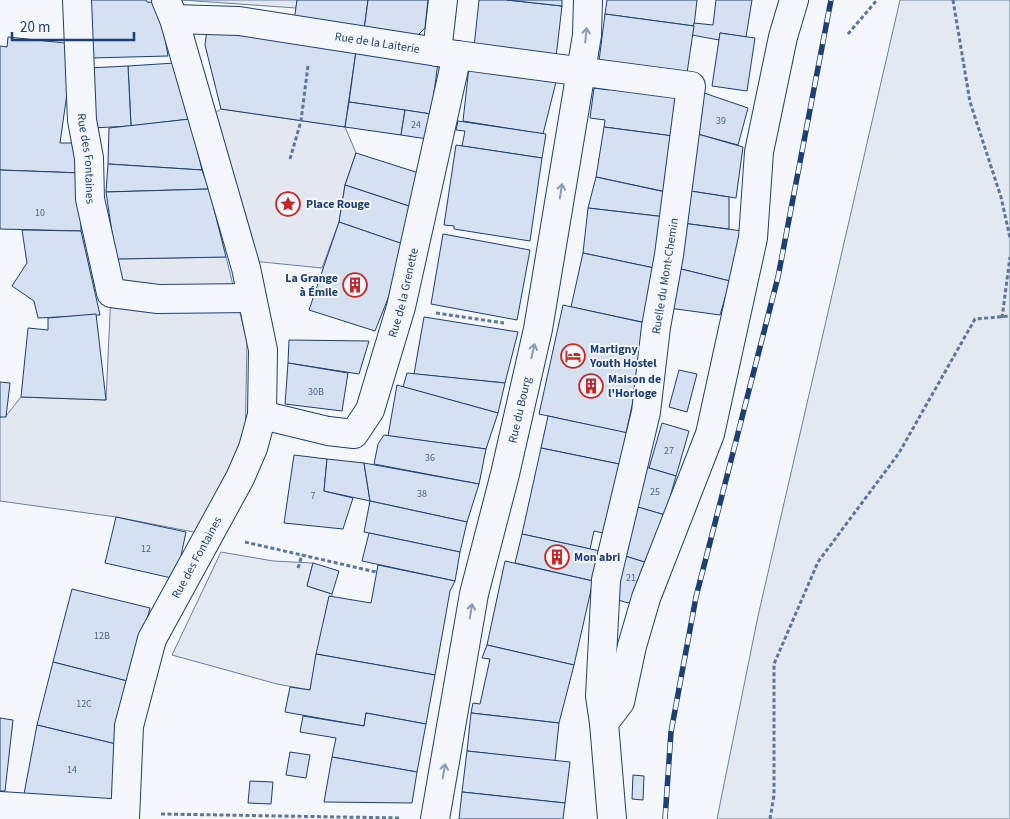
<svg xmlns="http://www.w3.org/2000/svg" width="1010" height="819" viewBox="0 0 1010 819" font-family="'Source Sans 3',sans-serif">
<rect width="100%" height="100%" fill="#f4f7fb"/>
<g fill="#e3e9f0" stroke="#687fa3">
<polygon points="900,0 1010,0 1010,819 717,819 758,616"/>
<polygon points="221,552 273,561 313,563 307,586 332,594 332,597 329,597 310,690 277,684 172,655"/>
</g>
<g fill="#e3e8f0" stroke="#687fa3">
<polygon points="182,0 297,0 296,8"/>
<polygon points="221,109 345,127 356,153 345,185 339,222 322,268 252,261 207,118"/>
<polygon points="226,257 247,341 245,444 204,534 116,517 0,501 0,417 6,416 21,397 106,400 111,293 116,259"/>
</g>
<g fill="#d5e0f0" stroke="#1d3f73">
<polygon points="90,0 146,0 147,2 159,3 168,56 91,58"/>
<polygon points="297,0 368,0 364,30 294,21"/>
<polygon points="368,0 428,0 425,28 417,36 364,30"/>
<polygon points="479,0 507,0 562,6 556,57 474,47"/>
<polygon points="507,0 562,0 562,6"/>
<polygon points="607,0 697,0 694,26 605,14"/>
<polygon points="716,0 752,0 746,37 720,33 719,40 692,35 694,23 713,25"/>
<polygon points="605,14 694,26 687,73 599,61"/>
<polygon points="207,29 356,51 345,127 221,109 205,45"/>
<polygon points="720,33 755,38 747,91 712,86"/>
<polygon points="8,37 74,44 60,143 80,143 81,173 0,170 0,46 7,47"/>
<polygon points="356,51 438,63 431,114 349,102"/>
<polygon points="175,63 190,119 131,126 128,66"/>
<polygon points="128,66 131,126 92,128 88,68"/>
<polygon points="469,67 556,82 543,134 463,121"/>
<polygon points="610,85 679,96 673,136 604,127 605,120 590,118 594,88 609,90"/>
<polygon points="704,93 748,108 738,145 694,133"/>
<polygon points="349,102 405,110 401,135 345,127"/>
<polygon points="405,110 431,114 427,139 401,135"/>
<polygon points="190,119 202,170 108,164 109,128"/>
<polygon points="458,121 546,134 542,158 462,146 465,131 456,130"/>
<polygon points="604,127 673,136 667,192 596,177"/>
<polygon points="694,133 743,147 736,198 684,190"/>
<polygon points="456,145 542,158 530,241 454,229 454,226 444,225"/>
<polygon points="356,153 422,174 412,207 345,185"/>
<polygon points="108,164 202,170 209,189 106,192"/>
<polygon points="0,170 81,173 81,231 0,229"/>
<polygon points="596,177 670,193 666,217 588,208"/>
<polygon points="345,185 412,207 402,244 339,222"/>
<polygon points="209,189 226,257 116,259 106,192"/>
<polygon points="684,190 729,197 729,229 682,223"/>
<polygon points="588,208 666,217 659,269 583,253"/>
<polygon points="339,222 409,246 375,331 309,310"/>
<polygon points="682,223 742,231 730,281 677,268"/>
<polygon points="22,230 81,231 100,315 38,318 34,301 12,286 27,263"/>
<polygon points="443,234 530,250 517,320 431,304"/>
<polygon points="583,253 659,269 647,323 571,307"/>
<polygon points="677,268 730,281 720,315 669,308"/>
<polygon points="563,305 650,324 626,433 539,414"/>
<polygon points="96,314 106,400 21,397 28,328 48,330 48,318"/>
<polygon points="424,317 518,332 505,383 414,374"/>
<polygon points="289,340 369,341 359,374 288,363"/>
<polygon points="288,363 348,373 342,411 285,404"/>
<polygon points="679,370 697,374 687,412 669,407"/>
<polygon points="407,373 505,383 498,413 403,387"/>
<polygon points="0,382 10,383 6,417 0,417"/>
<polygon points="397,385 498,413 486,449 388,436"/>
<polygon points="548,416 633,434 624,465 541,448"/>
<polygon points="662,423 689,431 676,476 649,468"/>
<polygon points="384,435 486,449 479,484 374,464 378,444"/>
<polygon points="541,448 624,465 608,534 594,531 590,549 522,534"/>
<polygon points="294,455 327,459 324,491 353,498 343,529 284,523"/>
<polygon points="327,459 364,463 370,501 324,491"/>
<polygon points="364,463 479,484 467,522 370,501"/>
<polygon points="646,467 676,476 665,515 634,506"/>
<polygon points="370,501 467,522 460,552 364,532"/>
<polygon points="638,507 665,515 651,564 625,556"/>
<polygon points="116,517 186,532 176,579 105,563"/>
<polygon points="369,533 460,552 455,581 362,561"/>
<polygon points="522,534 600,551 593,581 515,563"/>
<polygon points="625,556 651,564 643,591 628,603 609,597"/>
<polygon points="505,561 593,581 574,665 487,645"/>
<polygon points="313,563 339,571 332,594 307,586"/>
<polygon points="378,565 455,581 450,591 435,675 316,654 329,596 371,603"/>
<polygon points="72,589 150,608 131,682 53,662"/>
<polygon points="487,645 574,665 559,723 471,713 473,703 480,704 490,659 482,658"/>
<polygon points="316,654 435,675 426,724 366,713 364,726 285,712 290,687 310,690"/>
<polygon points="53,662 131,682 116,744 37,725"/>
<polygon points="366,713 426,724 417,772 332,757 336,738 300,732 303,716 364,726"/>
<polygon points="471,713 559,723 555,761 467,751"/>
<polygon points="0,718 13,720 5,791 0,791"/>
<polygon points="37,725 116,744 113,809 24,794"/>
<polygon points="467,751 570,762 565,803 462,792"/>
<polygon points="290,752 310,755 306,778 286,775"/>
<polygon points="332,757 417,772 412,803 324,802"/>
<polygon points="633,775 644,776 643,800 632,799"/>
<polygon points="250,781 273,782 271,804 248,803"/>
<polygon points="462,792 565,803 563,819 459,819"/>
</g>
<g fill="none" stroke-linecap="round" stroke-linejoin="round">
<g stroke="#1d3f73" stroke-width="30">
<g id="minor">
<path id="s1" d="M77,0L82,120L89,158L90,199L111,293L158,299L252,298"/>
<path id="s2" d="M174,19L239,21L457,55L691,86L669,255L656,327L646,412L606,580L600,696L604,723"/>
<polyline points="437,52 443,0"/>
<path id="s3" d="M262,415L328,431L354,434L370,410L401,307L457,55"/>
<polyline points="0,806 125,814"/>
<path id="s4" d="M125,819L129,726L152,639L240,478L253,448L262,415L263,350L246,268L174,19L166,0"/>
<path id="s5" d="M435,819L474,594L505,474L538,329L587,35L588,0"/>
<polyline points="612,819 604,723 620,702 632,646 646,598 710,434 753,238 759,152 783,37 794,0"/>
</g>
</g>
<g stroke="#5e769c" stroke-width="3" stroke-dasharray="4 2.5" stroke-linecap="butt">
<polyline points="953,0 970,102 1001,197 1010,238"/>
<polyline points="848,34 877,0"/>
<polyline points="290,159 301,121 308,66"/>
<polyline points="436,313 504,323"/>
<polyline points="1002,318 1010,257"/>
<polyline points="245,542 376,572"/>
<polyline points="298,568 302,555"/>
<polyline points="161,814 400,818"/>
<polyline points="770,819 774,795 774,664 818,562 899,453 975,319 1010,316"/>
</g>
<use href="#minor" stroke="#f4f7fb" stroke-width="28"/>
<g stroke="#1d3f73" stroke-width="5.5">
<polyline id="rail" points="665,819 671,732 696,597 778,277 831,0"/>
</g>
<use href="#rail" stroke="#f4f7fb" stroke-width="4" stroke-dasharray="11" stroke-linecap="butt"/>
</g>
<defs><path id="oneway-shaft" d="M-6 0H5M1.5-3L5.5 0L1.5 3" fill="none" stroke-width="1.6" stroke-linecap="round" stroke-linejoin="round" transform="scale(1.25)"/></defs>
<g stroke="#889bb7">
<use href="#oneway-shaft" transform="translate(586 35) rotate(-84)"/>
<use href="#oneway-shaft" transform="translate(561 191) rotate(-81)"/>
<use href="#oneway-shaft" transform="translate(533 351) rotate(-77)"/>
<use href="#oneway-shaft" transform="translate(471 611) rotate(-80)"/>
<use href="#oneway-shaft" transform="translate(444 771) rotate(-80)"/>
</g>
<defs>
<g id="sight-ring" transform="scale(1.25)"><circle r="9.5" fill="#f4f7fb" stroke="#c62828" stroke-width="1.5"/><path d="M0-6L1.8-2.2L6-1.7L2.9 1.2L3.7 5.4L0 3.3L-3.7 5.4L-2.9 1.2L-6-1.7L-1.8-2.2Z" fill="#c62828"/></g>
<g id="building-ring" transform="scale(1.25)"><circle r="9.5" fill="#f4f7fb" stroke="#c62828" stroke-width="1.5"/><path d="M-4-6H4V6H1V3H-1V6H-4ZM-2.5-4.3h1.7v1.8h-1.7ZM.8-4.3h1.7v1.8H.8ZM-2.5-1h1.7V.8h-1.7ZM.8-1h1.7V.8H.8Z" fill="#c62828"/></g>
<g id="hotel-ring" transform="scale(1.25)"><circle r="9.5" fill="#f4f7fb" stroke="#c62828" stroke-width="1.5"/><path d="M-6-4.5h1.5V1H6V5H4.5V3h-9V5H-6ZM-4 0a1.8 1.8 0 1 1 3.6 0ZM.5 0V-2.5h3Q6-2.5 6 0Z" fill="#c62828"/></g>
</defs>
<g fill-rule="evenodd">
<use href="#sight-ring" x="288" y="204"/>
<use href="#building-ring" x="355" y="285"/>
<use href="#hotel-ring" x="573" y="356"/>
<use href="#building-ring" x="591" y="386"/>
<use href="#building-ring" x="557" y="557"/>
</g>
<g text-anchor="middle" stroke-width="4" stroke-linejoin="round" paint-order="stroke">
<g font-size="10" fill="#4b6792">
<text x="721" y="124">39</text>
<text x="416" y="128">24</text>
<text x="40" y="216">10</text>
<text x="316" y="395">30B</text>
<text x="669" y="454">27</text>
<text x="430" y="461">36</text>
<text x="655" y="495">25</text>
<text x="422" y="497">38</text>
<text x="313" y="499">7</text>
<text x="146" y="552">12</text>
<text x="631" y="581">21</text>
<text x="102" y="639">12B</text>
<text x="84" y="707">12C</text>
<text x="72" y="773">14</text>
</g>
<g font-size="12" fill="#1d3f73" stroke="#f4f7fb">
<text dy="4" stroke="none"><textPath href="#s2" startOffset="205">Rue de la Laiterie</textPath></text>
<text dy="4" stroke="none"><textPath href="#s1" startOffset="159">Rue des Fontaines</textPath></text>
<text transform="translate(665 276) rotate(-81)" y="4">Ruelle du Mont-Chemin</text>
<text dy="4" stroke="none"><textPath href="#s3" startOffset="245">Rue de la Grenette</textPath></text>
<text dy="4" stroke="none"><textPath href="#s5" startOffset="418">Rue du Bourg</textPath></text>
<text dy="4" stroke="none"><textPath href="#s4" startOffset="276">Rue des Fontaines</textPath></text>
</g>
<g font-size="12" font-weight="bold" fill="#1d3f73" stroke="#f4f7fb" text-anchor="start">
<text x="306" y="208">Place Rouge</text>
<text x="338" y="282" text-anchor="end">La Grange<tspan x="338" dy="14">à Émile</tspan></text>
<text x="590" y="353">Martigny<tspan x="590" dy="14">Youth Hostel</tspan></text>
<text x="608" y="383">Maison de<tspan x="608" dy="14">l'Horloge</tspan></text>
<text x="574" y="561">Mon abri</text>
</g>
</g>
<path d="M12 32v8h122v-8" fill="none" stroke="#1d3f73" stroke-width="2.5"/>
<text x="20" y="32" font-size="15" fill="#1d3f73" stroke="#f4f7fb" stroke-width="4" paint-order="stroke">20 m</text>
</svg>
